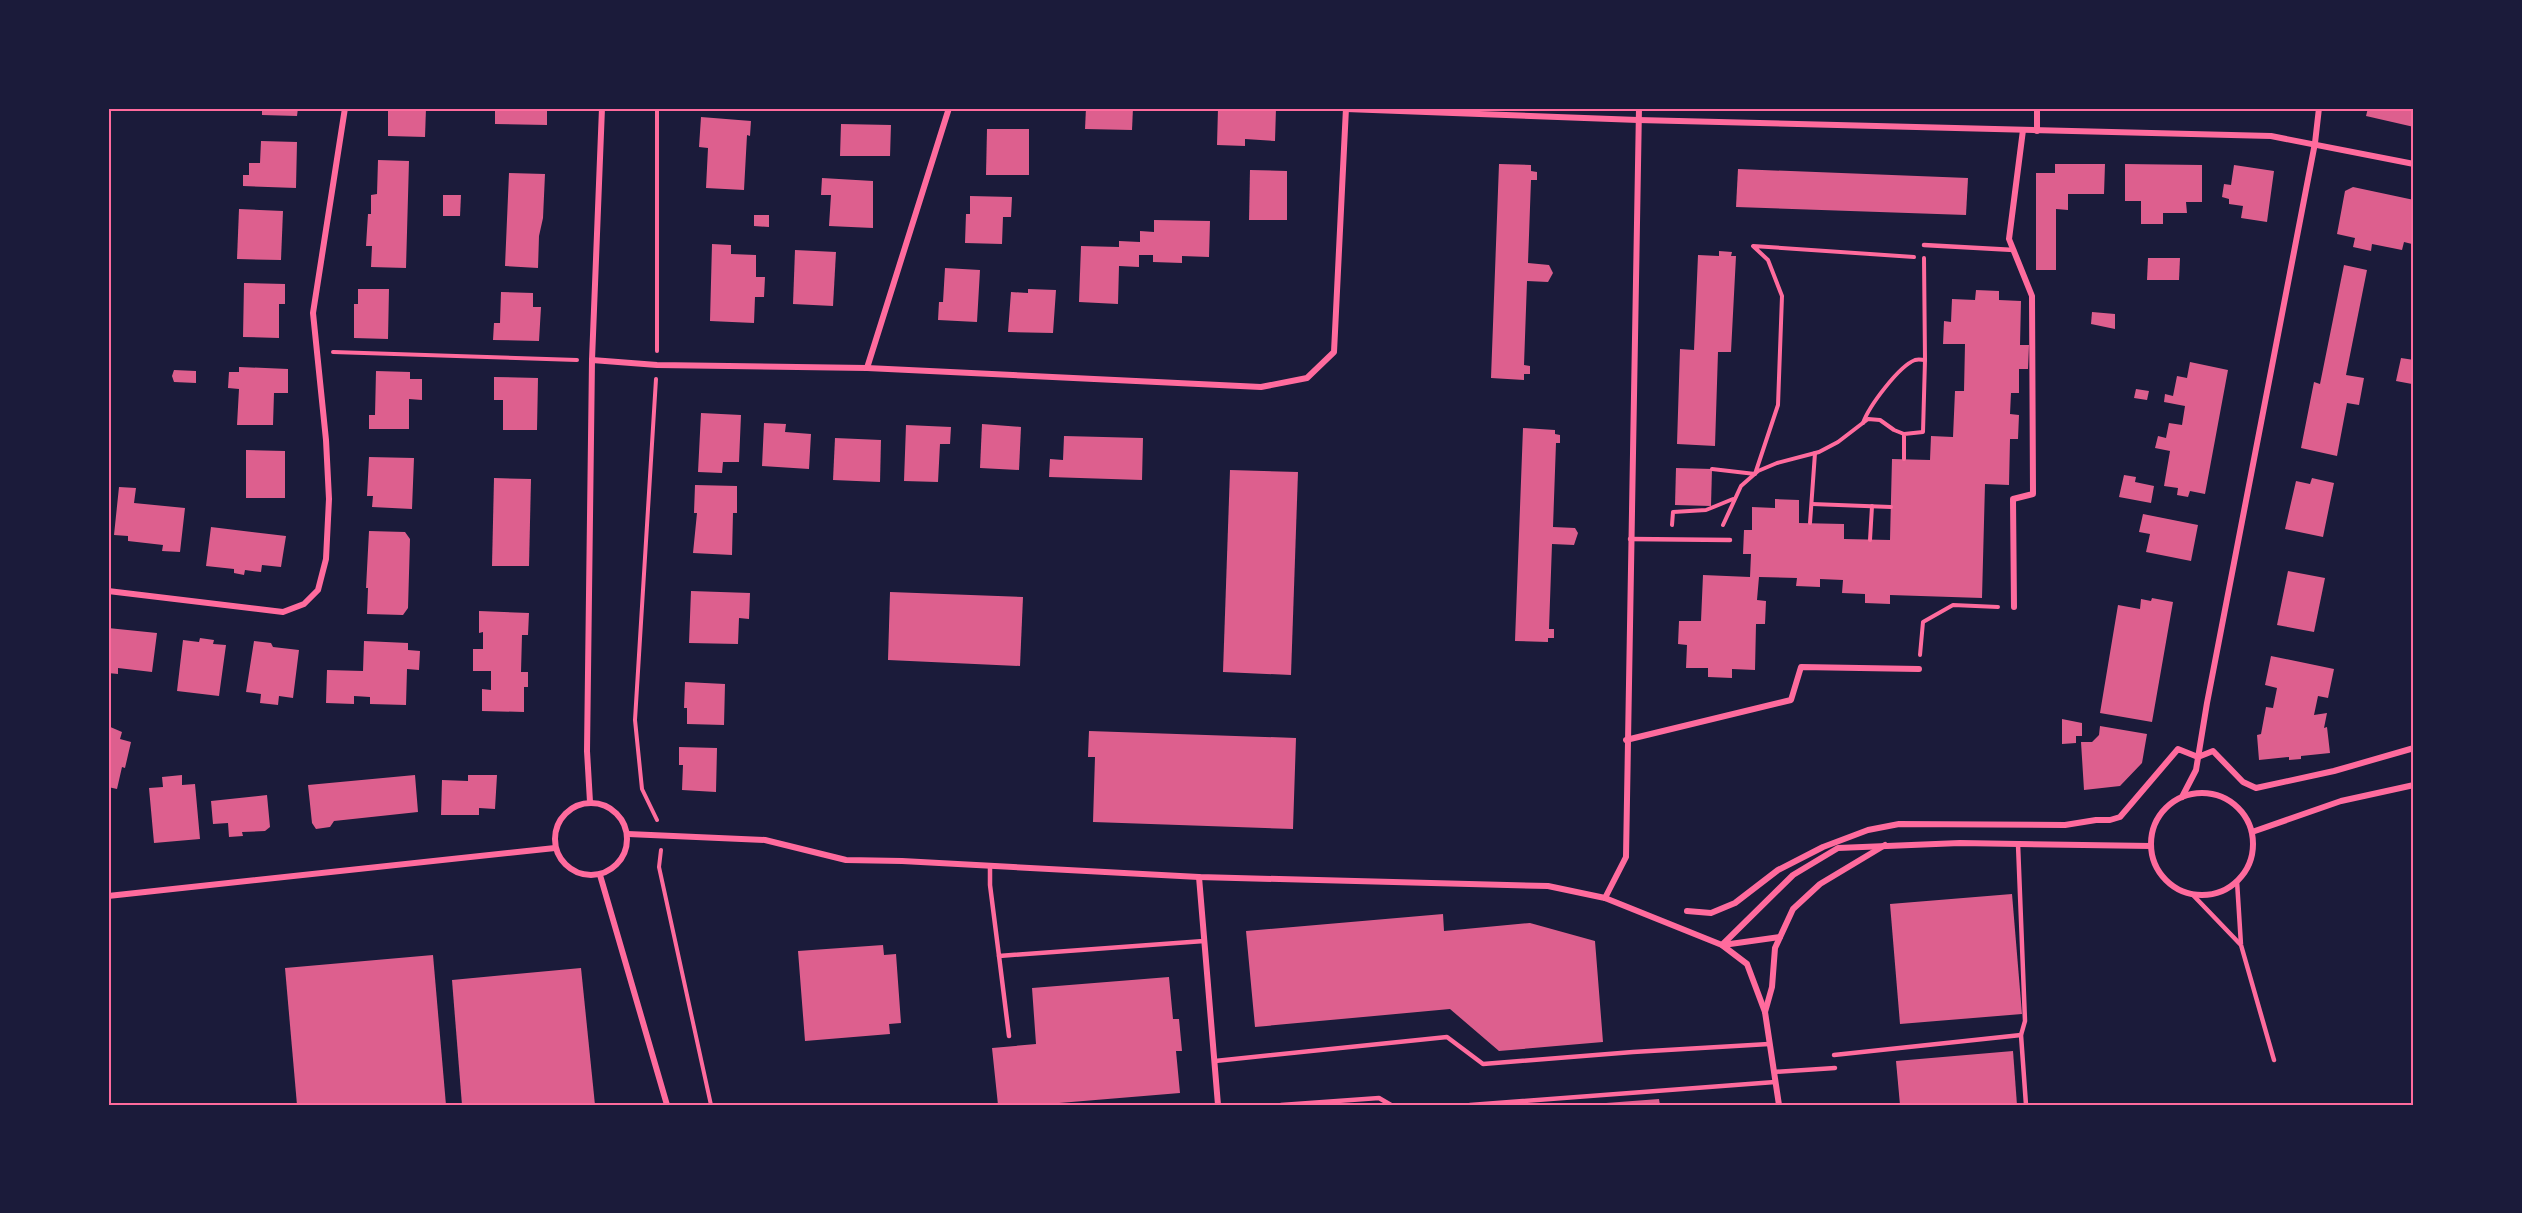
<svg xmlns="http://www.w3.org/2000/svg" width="2522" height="1213" viewBox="0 0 2522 1213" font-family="'Roboto Condensed',sans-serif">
<rect width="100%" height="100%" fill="#1b1b3a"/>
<g fill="#dd5f8e">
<polygon points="262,108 298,108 297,116 262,115"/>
<polygon points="391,108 426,108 425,137 388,136 388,110"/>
<polygon points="495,108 547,108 547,125 495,124"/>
<polygon points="1086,108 1133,108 1132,130 1085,129"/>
<polygon points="1218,108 1276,108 1275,141 1245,139 1245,146 1217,145"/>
<polygon points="2368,108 2414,108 2414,127 2366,116"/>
<polygon points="701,117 751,121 750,136 747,135 744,190 706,188 708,148 699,147"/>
<polygon points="841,124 891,125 890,156 840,156"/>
<polygon points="987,129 1029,129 1029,175 986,175"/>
<polygon points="261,141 297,142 296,188 243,186 243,175 249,175 249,163 260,163"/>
<polygon points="378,160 409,161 406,268 371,267 372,246 366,246 368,214 371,214 371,195 377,194"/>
<polygon points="1499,164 1531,165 1531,171 1537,172 1537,180 1531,180 1528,263 1549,265 1553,273 1548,282 1527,281 1524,365 1530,366 1530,374 1524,374 1524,380 1491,378"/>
<polygon points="2055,164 2105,164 2104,194 2068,194 2068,210 2056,209 2056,270 2036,270 2036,173 2055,173"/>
<polygon points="2125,164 2202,165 2202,202 2186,202 2187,213 2163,213 2163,224 2141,224 2141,201 2125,201"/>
<polygon points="2234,165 2274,171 2267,222 2241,218 2243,206 2229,204 2229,199 2222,197 2224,184 2231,185"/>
<polygon points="1738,169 1968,178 1966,215 1736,207"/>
<polygon points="1250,170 1287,171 1287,220 1249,220"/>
<polygon points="509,173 545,174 543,218 539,236 538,268 505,266"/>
<polygon points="822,178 873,181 873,228 829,226 831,195 821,195"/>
<polygon points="2353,187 2414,200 2412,244 2404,242 2402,250 2372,244 2371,251 2353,247 2355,238 2337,234 2345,191"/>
<polygon points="443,195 461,195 460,216 443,216"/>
<polygon points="970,196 1012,197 1011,217 1003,217 1002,244 965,243 966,214 970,214"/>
<polygon points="239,209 283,211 281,260 237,259"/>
<polygon points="754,215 769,215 769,227 754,226"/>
<polygon points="1154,220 1210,221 1209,257 1182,256 1182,263 1153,262 1153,255 1139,255 1139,267 1119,266 1118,304 1079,302 1081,246 1119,247 1119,241 1140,242 1140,231 1154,232"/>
<polygon points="712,244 731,245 731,254 756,255 756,277 765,277 764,297 755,297 754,323 710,321"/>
<polygon points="795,250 836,252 833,306 793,304"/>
<polygon points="1719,251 1732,252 1731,256 1736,256 1731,352 1718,352 1715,446 1677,444 1680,349 1694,350 1698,255 1719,256"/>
<polygon points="2148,258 2180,258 2179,280 2147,280"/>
<polygon points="2344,265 2367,270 2346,375 2364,378 2359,405 2347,403 2337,456 2301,448 2314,382 2320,384"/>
<polygon points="945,268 980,270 977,322 938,320 939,302 943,302"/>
<polygon points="244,283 285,284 285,304 279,304 279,338 243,337"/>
<polygon points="358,289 389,289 388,339 354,338 354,304 358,304"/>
<polygon points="1028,289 1056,290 1053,333 1008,332 1011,292 1028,293"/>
<polygon points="1976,290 1999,291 1999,300 2021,301 2020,345 2029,345 2028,369 2019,369 2019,393 2011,393 2010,414 2019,415 2018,439 2010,439 2009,485 1985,484 1982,598 1890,595 1890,604 1865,603 1865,594 1842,593 1843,580 1820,579 1820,587 1796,586 1797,578 1759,577 1757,600 1766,601 1765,624 1756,624 1755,670 1732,669 1732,678 1708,677 1708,668 1686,668 1687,645 1678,644 1679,621 1701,621 1703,575 1750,577 1751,554 1743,554 1744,530 1752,530 1752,507 1775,508 1775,499 1799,500 1799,523 1844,524 1844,539 1890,540 1892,459 1930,460 1931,436 1953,437 1955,391 1964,391 1965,344 1943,344 1944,321 1951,322 1952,299 1975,300"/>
<polygon points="501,292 533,293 533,307 541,307 539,341 493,340 494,323 500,323"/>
<polygon points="2092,312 2115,314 2115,329 2091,324"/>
<polygon points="2401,358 2414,360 2412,384 2396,381"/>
<polygon points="2190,362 2228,370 2205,494 2190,491 2188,497 2177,495 2178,488 2164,486 2170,451 2155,448 2158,436 2166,438 2169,423 2182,425 2185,406 2164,402 2165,394 2173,396 2177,376 2187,378"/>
<polygon points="239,367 288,369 288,393 274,393 273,425 237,425 239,389 228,388 229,372 239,372"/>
<polygon points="174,370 196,371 196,383 174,382 172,376"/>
<polygon points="376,371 410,372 410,379 422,379 422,400 409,399 409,429 369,429 369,415 375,415"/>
<polygon points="494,377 538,378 537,430 503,430 503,400 494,400"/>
<polygon points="2136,389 2149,391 2147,400 2134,398"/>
<polygon points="701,413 741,415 739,462 723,462 722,473 698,472"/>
<polygon points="764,423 786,424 785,432 811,434 809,469 762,466"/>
<polygon points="982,424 1021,427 1019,470 980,468"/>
<polygon points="906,425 951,427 950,444 940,444 938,482 904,481"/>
<polygon points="1523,428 1555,430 1555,434 1560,435 1560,443 1556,443 1553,527 1575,528 1578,533 1574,545 1552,544 1549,629 1554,629 1554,638 1548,638 1548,642 1515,641"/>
<polygon points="1064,436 1143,438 1142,480 1049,477 1050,459 1063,460"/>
<polygon points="835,438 881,440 880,482 833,480"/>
<polygon points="246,450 285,451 285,498 246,498"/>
<polygon points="369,457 414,458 412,509 372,507 373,496 367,496"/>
<polygon points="1676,468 1712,469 1711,506 1675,505"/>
<polygon points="1230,470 1298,472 1291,675 1223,672"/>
<polygon points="2124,475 2136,477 2135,482 2154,486 2151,503 2119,497"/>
<polygon points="494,478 531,479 529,566 492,566"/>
<polygon points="2312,478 2334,483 2323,537 2285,529 2296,481 2310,484"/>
<polygon points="695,485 737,486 737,513 733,513 732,555 693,553 697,513 694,513"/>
<polygon points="119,487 136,488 134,503 185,508 180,552 162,551 163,545 128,541 128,536 114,535"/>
<polygon points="2143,514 2198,525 2191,561 2146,552 2150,534 2139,532"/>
<polygon points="211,527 286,536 281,567 262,565 261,572 245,570 244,575 234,573 234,569 206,566"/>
<polygon points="369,531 405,532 410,539 408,608 403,615 367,614 368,588 366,588"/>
<polygon points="2288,571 2325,578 2314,632 2277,625"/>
<polygon points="691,591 750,593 749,619 739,618 738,644 689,643"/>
<polygon points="890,592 1023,597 1020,666 888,660"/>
<polygon points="2152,598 2173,602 2152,722 2100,713 2118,605 2140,609 2141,599 2151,601"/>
<polygon points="479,611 529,613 528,635 522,635 521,672 528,672 528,687 524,687 524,712 482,711 482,689 491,690 491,671 473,671 473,649 483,649 483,632 479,633"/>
<polygon points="108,628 157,633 152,672 118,668 118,674 108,673"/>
<polygon points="200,638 214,640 213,644 226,645 219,696 177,691 183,640 199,642"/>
<polygon points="254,641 271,643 273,647 299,650 293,698 279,696 278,705 260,703 261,694 246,692"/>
<polygon points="364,641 408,643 408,650 420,651 419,670 407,669 406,705 370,704 370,697 354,696 354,704 326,703 327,670 363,671"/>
<polygon points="2271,656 2334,669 2328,698 2318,696 2314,715 2327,713 2324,728 2327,727 2330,753 2301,756 2301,759 2289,760 2289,757 2259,760 2257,735 2261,734 2266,707 2273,708 2277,688 2265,685"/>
<polygon points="685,682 725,684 724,725 687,724 687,708 684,708"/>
<polygon points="2062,719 2082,723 2082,736 2076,736 2076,743 2062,744"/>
<polygon points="108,726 122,732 120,739 131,742 125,768 122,767 117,789 108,787"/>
<polygon points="2100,726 2147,734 2142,763 2120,786 2084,790 2081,742 2092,742 2099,735"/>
<polygon points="1089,731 1296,738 1293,829 1093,822 1095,757 1088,757"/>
<polygon points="679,747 717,748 716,792 682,790 683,765 679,765"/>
<polygon points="182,775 182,785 195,784 200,839 154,843 149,788 163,787 162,777"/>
<polygon points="415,775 418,812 334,821 330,827 316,829 312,823 308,785"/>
<polygon points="468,775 497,775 495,809 479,808 479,815 441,815 442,780 468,781"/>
<polygon points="267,795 270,827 265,831 242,832 243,836 229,837 228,823 213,824 211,801"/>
<polygon points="2012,894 2022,1014 1900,1024 1890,904"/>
<polygon points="1443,914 1444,931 1530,923 1595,941 1603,1042 1499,1051 1450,1009 1255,1027 1246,931"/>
<polygon points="883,945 884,955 896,954 901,1023 889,1024 890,1034 805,1041 798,951"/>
<polygon points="433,955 446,1105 297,1105 285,968"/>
<polygon points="581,968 595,1105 462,1105 452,980"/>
<polygon points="1169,977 1173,1019 1179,1019 1182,1051 1176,1051 1180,1093 1035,1105 998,1105 992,1048 1036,1044 1032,988"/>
<polygon points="2013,1051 2017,1105 1900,1105 1896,1061"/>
<polygon points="1659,1099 1660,1105 1606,1105 1606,1103"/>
</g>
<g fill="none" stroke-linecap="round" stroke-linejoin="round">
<g stroke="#ff6b9d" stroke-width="4">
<polyline points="657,351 657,108"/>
<polyline points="333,352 577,360"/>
<polyline points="656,379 635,720 642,789 657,820"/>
<path d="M1863,423C1869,406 1899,366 1915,360C1919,359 1922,360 1925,360"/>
<polyline points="1904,459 1904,434 1923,432 1925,360 1924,258"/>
<polyline points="1712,469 1755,474 1778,405 1782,296 1768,260 1753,246 1914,257"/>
<polyline points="1812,504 1891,507"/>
<polyline points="1810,523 1815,453"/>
<polyline points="1672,525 1673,512 1706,510 1733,499"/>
<polyline points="1723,525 1741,486 1758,471 1777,463 1819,452 1838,442 1868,419 1880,420 1894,430 1904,434"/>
<polyline points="1870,540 1872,506"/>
<polyline points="1920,655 1923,622 1953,605 1998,607"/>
<polyline points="661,850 659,867 711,1105"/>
</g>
<g stroke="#ff6b9d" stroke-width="4.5">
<polyline points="1924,245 2014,250"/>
<polyline points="1630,539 1730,540"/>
<polyline points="2018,844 2025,1021 2021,1035 2026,1105"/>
<polyline points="990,867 990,885 999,956 1204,941"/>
<polyline points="2237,881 2241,945 2274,1060"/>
<polyline points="2192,894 2240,944"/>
<polyline points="999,956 1009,1036"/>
<polyline points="1834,1055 2021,1035"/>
<polyline points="1215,1061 1447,1037 1483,1064 1633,1052 1769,1044"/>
<polyline points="1774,1072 1835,1068"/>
<polyline points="1281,1105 1379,1098 1391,1105"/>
<polyline points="1470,1105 1775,1082"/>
</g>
<g stroke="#ff6b9d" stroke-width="6">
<polyline points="1346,109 1638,120 2271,136 2414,164"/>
<polyline points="2037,131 2037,108"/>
<polyline points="592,360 657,365 867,368 1261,387 1307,378 1334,352 1346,108"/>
<polyline points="867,368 949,108"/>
<polyline points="108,591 283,612 304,604 318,590 326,559 329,499 326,440 313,313 345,108"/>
<polyline points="2014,607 2013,499 2033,494 2032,296 2009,239 2023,130"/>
<polyline points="1626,740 1791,700 1801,667 1919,669"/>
<circle cx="2202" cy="844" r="51"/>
<polyline points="2182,797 2196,770 2207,703 2315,143 2319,108"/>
<polyline points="590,802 587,751 592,360 602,108"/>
<circle cx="591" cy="839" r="36"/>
<polyline points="2252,832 2341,801 2414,785"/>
<polyline points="628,834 765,840 846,860 902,861 1199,877 1548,886 1605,898 1722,945 1747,964 1765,1012 1779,1105"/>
<polyline points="600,875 667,1105"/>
<polyline points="1199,877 1218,1105"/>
<polyline points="108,896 555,848"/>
<polyline points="1605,898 1626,857 1639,108"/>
<polyline points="1687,911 1711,913 1735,903 1778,870 1823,847 1868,830 1899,824 2065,825 2096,820 2110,820 2120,817 2178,749 2198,757 2213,751 2243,782 2256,788 2334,771 2414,748"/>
<polyline points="1722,945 1793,875 1838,848 1960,843 2151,846"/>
<polyline points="1723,945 1780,937"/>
<polyline points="1765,1012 1772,987 1775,948 1793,909 1820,884 1885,845"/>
</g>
</g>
<rect width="2522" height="1213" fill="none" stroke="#1b1b3a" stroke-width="219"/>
<rect x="110" y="110" width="2302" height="994" fill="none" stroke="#ff6b9d" stroke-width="2"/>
</svg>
